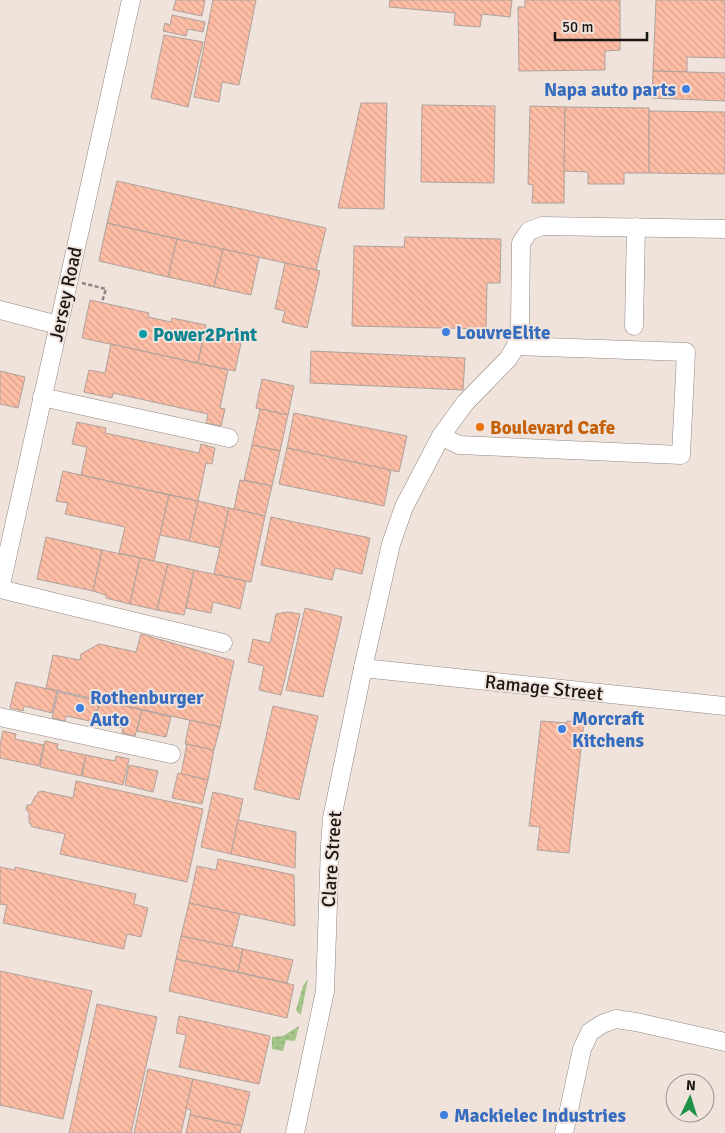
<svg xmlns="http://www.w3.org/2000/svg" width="725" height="1133" viewBox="0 0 725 1133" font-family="Signika,sans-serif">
<defs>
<pattern id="grass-dots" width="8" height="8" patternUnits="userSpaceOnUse" patternTransform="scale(1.25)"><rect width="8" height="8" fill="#a4c489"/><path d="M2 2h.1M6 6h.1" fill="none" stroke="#8da875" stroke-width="1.8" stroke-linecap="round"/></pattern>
<pattern id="building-back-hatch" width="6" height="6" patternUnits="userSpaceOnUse" patternTransform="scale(1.25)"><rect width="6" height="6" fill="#febda5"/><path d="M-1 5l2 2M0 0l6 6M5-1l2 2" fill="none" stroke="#d9a28d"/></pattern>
</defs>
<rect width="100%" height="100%" fill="#efe3dc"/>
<g fill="url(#grass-dots)">
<polygon points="308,979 301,1014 299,1014 296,1010 303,986"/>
<polygon points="299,1026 295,1041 286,1040 283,1051 272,1049 272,1037 283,1036"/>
</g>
<g fill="url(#building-back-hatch)" stroke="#aea29d">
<polygon points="176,0 205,0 202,16 173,10"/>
<polygon points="212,0 256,0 239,85 222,82 219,102 194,97 213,0"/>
<polygon points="390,0 512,0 510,17 482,14 480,27 454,25 455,13 389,7"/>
<polygon points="525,0 620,0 620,50 605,51 605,70 519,71 518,7 525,7"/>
<polygon points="656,0 725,0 725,58 687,57 687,72 653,71"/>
<polygon points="172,15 205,22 203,32 188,29 186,36 163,31 165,23 170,25"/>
<polygon points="164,35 203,42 188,107 151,98"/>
<polygon points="653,71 725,73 725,101 652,98"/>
<polygon points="361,103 387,103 384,209 338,208"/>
<polygon points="422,105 495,106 494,183 421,182"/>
<polygon points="530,106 565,107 564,203 532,203 533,185 528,184"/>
<polygon points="565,107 649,108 649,173 624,173 624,184 588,184 588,172 564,171"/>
<polygon points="649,111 725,112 725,174 649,173"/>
<polygon points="117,181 326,228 316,270 107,223"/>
<polygon points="107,223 177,239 168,277 99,261"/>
<polygon points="405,237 501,239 500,283 487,283 486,329 352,326 354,246 404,247"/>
<polygon points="177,239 223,249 214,287 168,277"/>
<polygon points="223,249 259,257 251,295 214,287"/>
<polygon points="285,263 320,271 307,328 282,322 285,311 275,309"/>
<polygon points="90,300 149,313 148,317 171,322 172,318 206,325 198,363 82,338"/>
<polygon points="219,328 243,334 235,371 198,363 205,331 217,334"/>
<polygon points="111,344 228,370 220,408 225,409 221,426 206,423 208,414 113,393 112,398 84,392 89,370 105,373"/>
<polygon points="311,351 465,358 463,390 310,383"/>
<polygon points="0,371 25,377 18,408 0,404"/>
<polygon points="262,379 294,386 288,415 256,408"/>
<polygon points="260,409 288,415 280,451 252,445"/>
<polygon points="294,413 407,436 399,472 287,448"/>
<polygon points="77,422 106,428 105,433 199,453 201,444 215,448 212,464 206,463 198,501 81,475 87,447 72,444"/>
<polygon points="252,445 280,451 272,486 244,480"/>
<polygon points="287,448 391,470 384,506 279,484"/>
<polygon points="63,471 169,495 154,561 119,553 125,527 65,514 68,503 56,501"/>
<polygon points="240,480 272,486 265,516 234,509"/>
<polygon points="169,495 198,501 189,541 160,535"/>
<polygon points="198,501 229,508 220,548 189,541"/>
<polygon points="229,508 265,516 251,582 214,574"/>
<polygon points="271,517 370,538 362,574 335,568 332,580 261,565"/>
<polygon points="46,537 102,550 93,591 37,579"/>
<polygon points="102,550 140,558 130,604 106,598 106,595 93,591"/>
<polygon points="140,558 168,564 157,610 130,604"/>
<polygon points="168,564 194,570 184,615 157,610"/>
<polygon points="194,570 246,581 240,609 213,602 211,613 186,608"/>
<polygon points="305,608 342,617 323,697 286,690"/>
<polygon points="288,612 300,614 281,695 259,690 264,666 248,662 253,639 270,643 276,614"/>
<polygon points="141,634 234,661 220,727 46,688 53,655 80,660 81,654 99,644 136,652"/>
<polygon points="16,682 57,691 52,713 24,706 23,711 10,708"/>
<polygon points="58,692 99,701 95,722 66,716 65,721 52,718"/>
<polygon points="100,700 142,710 135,736 122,733 123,728 95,722"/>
<polygon points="273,706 318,716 299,800 254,789"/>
<polygon points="142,710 171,717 166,737 137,731"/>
<polygon points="190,720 220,727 214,750 185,744"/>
<polygon points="541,721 567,723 567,721 584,723 569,853 537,850 540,827 529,826"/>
<polygon points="3,731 16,734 15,739 44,745 39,766 0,758 0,745"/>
<polygon points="45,741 58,744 57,749 86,755 81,776 40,767"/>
<polygon points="187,744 214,750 208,780 181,774"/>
<polygon points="86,755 115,761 116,756 129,759 123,785 82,776"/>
<polygon points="129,765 158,771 153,792 125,785"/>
<polygon points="178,773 208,780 202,804 172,798"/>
<polygon points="76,781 203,809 187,882 60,854 65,834 33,827 31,826 31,823 29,823 29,812 26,810 27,805 31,805 35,796 37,796 38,792 41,792 41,791 73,798"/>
<polygon points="213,792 243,799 231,854 201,847"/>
<polygon points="238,820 296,832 295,868 231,854"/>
<polygon points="218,859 294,875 295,926 189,903 197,866 216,870"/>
<polygon points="0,867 15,870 15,867 136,894 134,904 148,908 141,937 127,934 124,949 3,923 7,905 0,904"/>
<polygon points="189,903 240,914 232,947 181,936"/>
<polygon points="181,936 243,949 238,972 176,959"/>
<polygon points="243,949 293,960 287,983 238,972"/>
<polygon points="176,959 294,985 287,1018 169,991"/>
<polygon points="0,971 92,991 63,1119 0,1105"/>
<polygon points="97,1004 157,1017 131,1133 69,1133"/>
<polygon points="179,1016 270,1036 259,1084 179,1067 186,1035 176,1033"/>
<polygon points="148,1069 193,1079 181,1133 134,1133"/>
<polygon points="193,1079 250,1092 242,1126 190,1115 191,1110 186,1108"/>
<polygon points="190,1115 242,1126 240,1133 186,1133"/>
</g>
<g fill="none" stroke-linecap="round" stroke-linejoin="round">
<g stroke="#928781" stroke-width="19">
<g id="minor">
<polyline points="0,310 58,325"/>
<polyline points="634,326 636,227"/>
<polyline points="42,397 229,438"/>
<polyline points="441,436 459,445 681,455 686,352 516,346"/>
<polyline points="0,589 131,0"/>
<polyline points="0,589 223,643"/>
<polyline points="363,668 725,706"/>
<polyline points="0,717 171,754"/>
<polyline points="295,1133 325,991 330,845 332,818 363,668 391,544 404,507 441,436 465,403 508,359 516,346 520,324 521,243 529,231 542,226 725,229"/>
<polyline points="564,1133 582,1049 590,1032 602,1024 616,1019 636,1022 725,1042"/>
</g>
</g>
<polyline stroke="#8e8581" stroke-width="2.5" stroke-dasharray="4 2.5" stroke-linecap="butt" points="82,283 106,289 102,302"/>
<use href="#minor" stroke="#fff" stroke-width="18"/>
</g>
<g fill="#3f7fe0" stroke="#efe3dc" stroke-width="2">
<circle cx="686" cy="89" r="5"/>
<circle cx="446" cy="332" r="5"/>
<circle cx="80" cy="708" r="5"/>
<circle cx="562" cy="729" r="5"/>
<circle cx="444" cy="1115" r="5"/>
</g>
<circle fill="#0f9aa8" stroke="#efe3dc" stroke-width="2" cx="143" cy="334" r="5"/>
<circle fill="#e8710a" stroke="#efe3dc" stroke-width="2" cx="480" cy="427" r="5"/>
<g text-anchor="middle" stroke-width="4" stroke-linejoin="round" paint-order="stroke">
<g font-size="19" font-weight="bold" fill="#366cbe" stroke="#efe3dc" text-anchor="start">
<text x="676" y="96" text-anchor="end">Napa auto parts</text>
<text x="456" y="339">LouvreElite</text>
<text x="90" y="704">Rothenburger<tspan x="90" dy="22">Auto</tspan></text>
<text x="572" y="725">Morcraft<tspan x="572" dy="22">Kitchens</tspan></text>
<text x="454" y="1122">Mackielec Industries</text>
</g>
<g font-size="19" fill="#1a1614" stroke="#efe3dc">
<text transform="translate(65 294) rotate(-78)" y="7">Jersey Road</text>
<text transform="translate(544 687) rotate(6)" y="7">Ramage Street</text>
<text transform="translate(331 859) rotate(-86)" y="7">Clare Street</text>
</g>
<g font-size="19" font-weight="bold" fill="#0d838f" stroke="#efe3dc" text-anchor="start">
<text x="153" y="341">Power2Print</text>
</g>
<g font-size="19" font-weight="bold" fill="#c56008" stroke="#efe3dc" text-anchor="start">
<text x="490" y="434">Boulevard Cafe</text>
</g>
</g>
<g transform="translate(690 1098) rotate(4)"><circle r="24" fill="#efe3dc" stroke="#9a918c"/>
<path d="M0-4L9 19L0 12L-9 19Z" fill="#208f48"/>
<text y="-8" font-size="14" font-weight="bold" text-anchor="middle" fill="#1a1614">N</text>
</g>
<path d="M555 32v8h92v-8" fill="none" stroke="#1a1614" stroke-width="2.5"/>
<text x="562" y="32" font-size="15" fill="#1a1614" stroke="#efe3dc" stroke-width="4" paint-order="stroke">50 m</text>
</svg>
